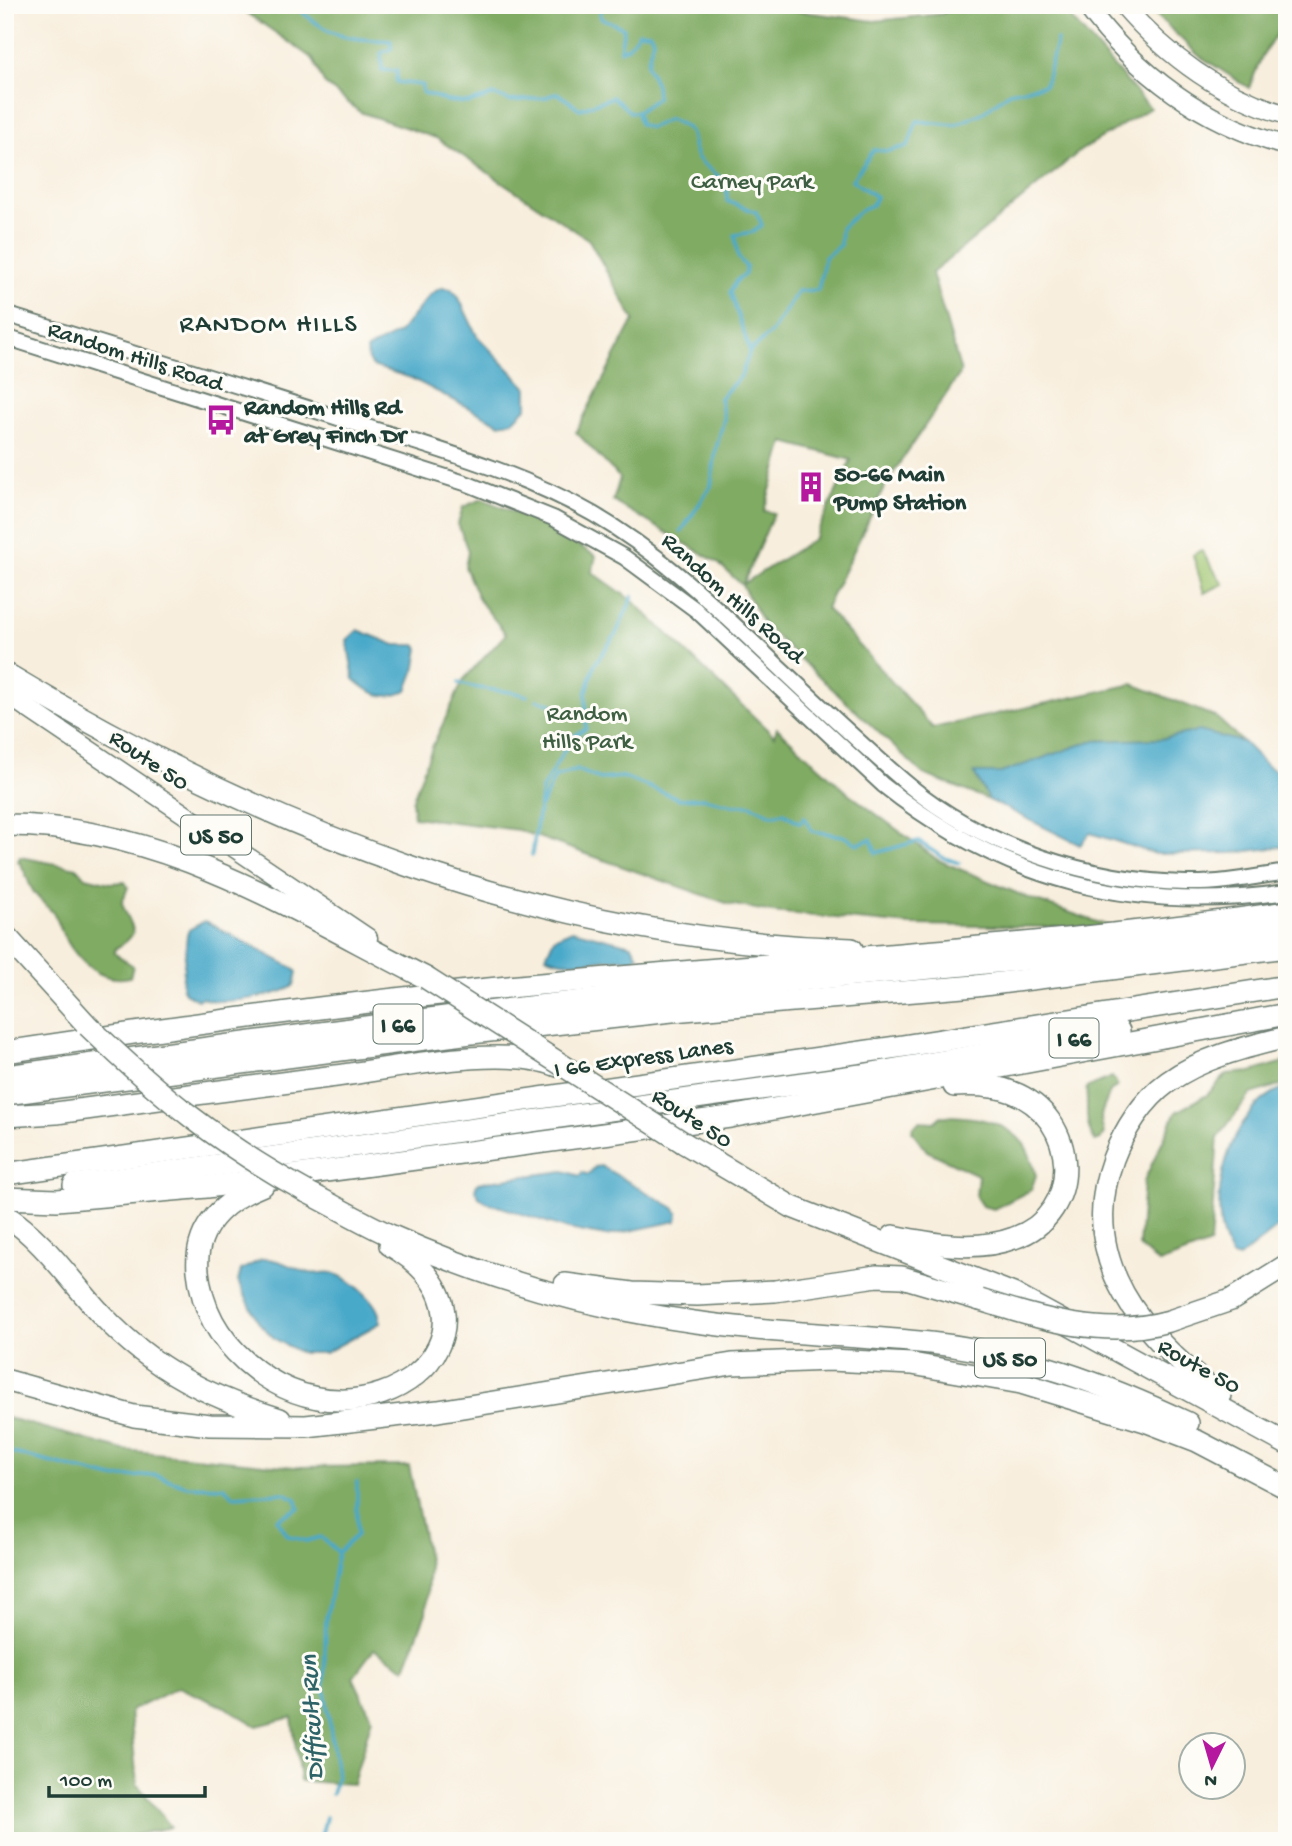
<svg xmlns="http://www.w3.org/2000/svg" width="1292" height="1846" viewBox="0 0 1292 1846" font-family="'Gochi Hand',sans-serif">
<rect width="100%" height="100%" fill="#fdfcf7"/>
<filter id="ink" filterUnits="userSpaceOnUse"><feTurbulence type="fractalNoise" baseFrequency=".0143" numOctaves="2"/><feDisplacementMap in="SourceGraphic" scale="14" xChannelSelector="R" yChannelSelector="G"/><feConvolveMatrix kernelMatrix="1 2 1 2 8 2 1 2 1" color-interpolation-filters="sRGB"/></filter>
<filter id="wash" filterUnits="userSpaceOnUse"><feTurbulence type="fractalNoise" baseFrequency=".00686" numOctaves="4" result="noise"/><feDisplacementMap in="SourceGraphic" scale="28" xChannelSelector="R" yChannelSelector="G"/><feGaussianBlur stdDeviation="1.57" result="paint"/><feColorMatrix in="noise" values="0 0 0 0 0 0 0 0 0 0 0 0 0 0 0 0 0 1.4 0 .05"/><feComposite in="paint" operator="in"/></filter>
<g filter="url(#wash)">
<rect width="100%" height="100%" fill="#f8eedd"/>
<polygon fill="#a0c671" stroke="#608252" stroke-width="2" points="1201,550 1223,584 1204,593 1193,555"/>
<g fill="#80ab63" stroke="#50744c" stroke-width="2" fill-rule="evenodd">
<path d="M236,5H751L874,21L942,14L959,5H1063L1069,16L1150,108L1080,151L932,273L961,372L887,482L826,608L933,728L1133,684L1216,717L1243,742L1198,731L1161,739L1091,741L1001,773H974L989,800L923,774L764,625L742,585L718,563L613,501L620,478L576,432L634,320L589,240L436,138L360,112L324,83L313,59ZM784,442L851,460L814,539L743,584L774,513L764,511Z"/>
<polygon points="1146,5 1287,5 1287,19 1280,23 1280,29 1262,56 1249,88 1198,55"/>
<polygon points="482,499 539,522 596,556 592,572 633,601 774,736 777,728 848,793 938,860 1031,899 1114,928 910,925 772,912 729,904 518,830 414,817 412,801 433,745 464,679 506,634 479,600 465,567 468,551 458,524 463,507"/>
<path d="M20,857L77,868L86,877L110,883L125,882L128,887L122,903C129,926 145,932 116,948L114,953L133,966L130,977C101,984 79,962 65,938C60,931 59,921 54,914C47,905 37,899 32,889C25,877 28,873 18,861Z"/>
<polygon points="1287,1061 1287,1083 1251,1094 1218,1137 1210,1244 1159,1263 1139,1246 1144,1181 1176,1112 1207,1095 1227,1074 1251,1072"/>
<path d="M1112,1077L1118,1086L1110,1091C1104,1111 1097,1111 1104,1133L1101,1139L1095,1141C1083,1124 1089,1106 1086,1088Z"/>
<path d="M941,1116C971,1116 1004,1119 1024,1144C1030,1152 1033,1166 1036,1175L1031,1190L994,1209L982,1206L976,1197L978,1175L927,1151L912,1131L913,1127L920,1121L934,1122Z"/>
<polygon points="5,1417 123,1450 294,1467 409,1466 429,1565 426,1613 405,1668 374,1649 353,1677 372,1718 353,1784 300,1781 292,1717 257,1726 225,1707 178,1687 130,1711 137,1784 171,1827 108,1841 5,1841"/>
</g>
<g fill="#4aa9c9" stroke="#34737e" stroke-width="2">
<polygon points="441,288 451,289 458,296 477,336 527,388 527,407 513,421 500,424 411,378 372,366 368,360 367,349 399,333 431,294"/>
<path d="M358,630L395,645H416L419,648L416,667L407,690C387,702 370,694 354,679L347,640Z"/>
<polygon points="1198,731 1243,742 1268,767 1287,776 1287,846 1232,853 1156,854 1090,833 1080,845 989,800 974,773 1001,773 1091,741 1161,739"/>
<path d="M205,921L293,968L297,972L294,985C284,996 212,1007 202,997L198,1000L185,993L182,986L187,935L189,930Z"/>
<path d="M572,930L632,945L638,956L631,960C603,955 575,970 546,956L554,938Z"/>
<path d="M1287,1087V1220L1239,1258L1232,1256C1201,1209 1229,1104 1287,1087Z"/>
<polygon points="601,1166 674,1208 678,1214 677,1221 606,1236 568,1229 486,1202 479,1197 475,1188 478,1183 487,1181 564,1171 580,1176 582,1172 588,1175 595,1167"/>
<path d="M262,1259C280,1258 293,1269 310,1273C318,1275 324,1271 332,1273C350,1278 382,1303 380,1323L325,1353H301L275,1339L259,1323L238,1282L241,1270Z"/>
</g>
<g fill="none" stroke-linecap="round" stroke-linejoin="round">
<g stroke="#4aa9c9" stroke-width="3.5">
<path d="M294,5C332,39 341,38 391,41V49L381,53L382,70L397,71L396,82L422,85V92L447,101L468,103L495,95L510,101L544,98L557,93L580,109L613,97L630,112H637"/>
<path d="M605,5L600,13L601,18L624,28L620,50L628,47L639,32L650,33L653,39L647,65L656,85L657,98L637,112L640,124L650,128L669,119C702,132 686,134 697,157C701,164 720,176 727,184V201L756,212L762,225L753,232L735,235L738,257L746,267L745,274L736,281L730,292L750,351"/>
<polyline points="681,532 711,486 716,449 724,419 720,398 741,376 750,351 771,333 798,291 818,290 825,257 840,245 841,228 862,209 872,205 876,197 852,180 874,150 888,151 908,146 917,121 955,125 984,112 1009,92 1045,85 1057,40"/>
<path d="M459,683C481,692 504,688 527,696"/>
<polyline points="537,700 551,703 554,708 587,716"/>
<polyline points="541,806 555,777 577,770 600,779 623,777 680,799 703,798 733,805 751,805 772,815 784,813 800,823 804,817 812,831 843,836 858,844 871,839 876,853 918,841 942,857 959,863"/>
<polyline points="532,855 542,789 572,737 586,729 586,694 595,664 616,634 633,596"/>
<polyline points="5,1451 113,1478 155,1475 187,1486 224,1487 233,1496 284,1493 296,1499 299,1508 277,1519 288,1536 306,1541 321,1537 338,1552"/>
<polyline points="332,1794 337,1776 324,1683 326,1619 338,1552 357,1535 357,1482"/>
<polyline points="320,1841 326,1817"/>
</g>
</g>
</g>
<g filter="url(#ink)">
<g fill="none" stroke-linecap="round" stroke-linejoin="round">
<g stroke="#6b7b6f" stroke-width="18">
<g id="minor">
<path d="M5,314C123,350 240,386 357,424C437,449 520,472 593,514C655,550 705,597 756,645C807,693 857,742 911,787C986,848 1091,881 1186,883C1220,884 1254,877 1287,872"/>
<path d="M5,337L468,484L553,518L624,557L696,610L883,785C1005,882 1134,914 1287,892"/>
</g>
</g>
<g stroke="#6b7b6f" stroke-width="21">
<g id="major">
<path d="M1086,5C1136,74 1204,124 1287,146"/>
<path d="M1123,5C1167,56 1221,96 1287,115"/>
<polyline points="5,693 368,938"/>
</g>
</g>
<g stroke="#6b7b6f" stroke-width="24">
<g id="highway">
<path d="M5,673C267,831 544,940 852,949"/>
<path d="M5,825C162,825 290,909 426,978"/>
<polyline points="5,935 88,1026"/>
<path d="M5,1052C176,1026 347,1002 519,986C775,962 1032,949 1287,912"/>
<path d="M5,1076C217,1047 429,1016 642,995C857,973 1072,959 1287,929"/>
<polyline points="5,1094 471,1033 672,1011 976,986 1287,947"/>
<path d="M5,1116L56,1113C149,1100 243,1088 336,1076C397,1068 502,1044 558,1066"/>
<polyline points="684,1143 792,1207 1013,1294 1287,1444"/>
<polyline points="5,1174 897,1047 1287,986"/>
<polyline points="74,1185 861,1075 1119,1031"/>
<path d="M263,1185C225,1200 194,1227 198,1271C202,1309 218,1337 246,1362C367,1468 531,1328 390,1245"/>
<path d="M307,1192C335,1206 363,1223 392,1236C473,1272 563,1300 651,1315C743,1332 837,1334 930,1343C1020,1352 1107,1385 1188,1423"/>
<polyline points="5,1198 57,1200 207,1187 730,1117 1287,1014"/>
<path d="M5,1215C44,1240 71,1282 102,1315C154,1370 209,1397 280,1419"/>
<path d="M893,1236C931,1244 977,1252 1014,1238C1085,1214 1079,1117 1012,1092C994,1085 973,1085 954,1086"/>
<polyline points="565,1284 632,1293 697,1295 775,1291 877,1276 902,1277 980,1300"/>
<polyline points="1169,1321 1231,1300 1287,1265"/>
<polyline points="5,1380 134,1416 210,1425 306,1426 438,1411 732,1364 830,1360 912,1364 1021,1383 1145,1421 1197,1441 1287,1488"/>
<path d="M1220,1395C1143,1337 1076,1261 1113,1159C1124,1130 1143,1100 1168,1082C1203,1057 1246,1047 1287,1037"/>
</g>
</g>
<use href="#minor" stroke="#fff" stroke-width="14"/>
<use href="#major" stroke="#fff" stroke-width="18"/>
<use href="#highway" stroke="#fff" stroke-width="21"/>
<g stroke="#6b7b6f" stroke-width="24" stroke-linecap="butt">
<g id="highway-bridge">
<polyline points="426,978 684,1143"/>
<path d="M88,1026C160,1096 218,1143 307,1192"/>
<path d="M980,1300C1041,1319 1105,1339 1169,1321"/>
</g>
</g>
<use href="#highway-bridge" stroke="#fff" stroke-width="21"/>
</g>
</g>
<defs>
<g id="bus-bare" transform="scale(2.415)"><path d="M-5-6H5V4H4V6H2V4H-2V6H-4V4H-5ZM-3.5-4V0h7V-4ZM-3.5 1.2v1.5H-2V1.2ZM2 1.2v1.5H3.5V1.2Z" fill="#b5179e" stroke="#fdfcf7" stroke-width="2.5" paint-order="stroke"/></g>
<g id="building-bare" transform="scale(2.415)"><path d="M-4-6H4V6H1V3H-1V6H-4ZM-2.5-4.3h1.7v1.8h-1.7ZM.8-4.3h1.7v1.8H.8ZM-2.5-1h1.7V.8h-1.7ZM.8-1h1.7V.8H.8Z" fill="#b5179e" stroke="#fdfcf7" stroke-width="2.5" paint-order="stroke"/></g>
</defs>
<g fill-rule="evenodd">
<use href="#bus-bare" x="221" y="420"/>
<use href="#building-bare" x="811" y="487"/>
</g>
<g text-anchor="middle" stroke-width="6" stroke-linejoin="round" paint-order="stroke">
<g fill="#fdfcf7" stroke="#62766e" stroke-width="2">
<rect x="181" y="815.5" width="70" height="39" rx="5"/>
<rect x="373.5" y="1004.5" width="49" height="39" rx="5"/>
<rect x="1049.5" y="1018.5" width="49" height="39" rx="5"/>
<rect x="975" y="1338.5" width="70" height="39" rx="5"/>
</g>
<g font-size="23" font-weight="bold" fill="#1f3d34">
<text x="216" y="843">US 50</text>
<text x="398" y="1032">I 66</text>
<text x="1074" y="1046">I 66</text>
<text x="1010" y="1366">US 50</text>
</g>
<g font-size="24" fill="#3f5f43" stroke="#fdfcf7">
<text x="752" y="188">Carney Park</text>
<text x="587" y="720">Random<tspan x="587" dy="28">Hills Park</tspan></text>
</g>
<g font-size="24" fill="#1f3d34" stroke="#fdfcf7">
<text transform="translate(136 355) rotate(18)" y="8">Random Hills Road</text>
<text transform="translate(734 597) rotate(42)" y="8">Random Hills Road</text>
<text transform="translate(150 759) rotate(34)" y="8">Route 50</text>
<text transform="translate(643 1056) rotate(-8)" y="8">I 66 Express Lanes</text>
<text transform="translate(693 1117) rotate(33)" y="8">Route 50</text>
<text transform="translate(1200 1365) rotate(29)" y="8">Route 50</text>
</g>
<g font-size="24" font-weight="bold" fill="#1f3d34" stroke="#fdfcf7" text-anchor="start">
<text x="244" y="414">Random Hills Rd<tspan x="244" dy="28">at Grey Finch Dr</tspan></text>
<text x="834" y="481">50-66 Main<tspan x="834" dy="28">Pump Station</tspan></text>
</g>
<g font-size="26" letter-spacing="2" fill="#1f3d34" stroke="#fdfcf7">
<text x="269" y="331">RANDOM HILLS</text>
</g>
<g font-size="26" font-style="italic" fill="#2e6368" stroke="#fdfcf7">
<text transform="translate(310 1718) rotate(-93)" y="9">Difficult Run</text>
</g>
</g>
<rect width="1292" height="1846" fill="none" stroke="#fdfcf7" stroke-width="28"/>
<g transform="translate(1212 1766) rotate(185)"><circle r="33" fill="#fdfcf7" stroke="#a4b0a9" stroke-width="2"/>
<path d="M0-5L12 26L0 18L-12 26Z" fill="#b5179e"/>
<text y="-10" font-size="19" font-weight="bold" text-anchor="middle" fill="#1f3d34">N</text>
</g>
<path d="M49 1786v10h156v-10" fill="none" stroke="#1f3d34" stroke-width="3.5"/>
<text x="60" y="1786" font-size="21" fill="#1f3d34" stroke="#fdfcf7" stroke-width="5" paint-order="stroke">100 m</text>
</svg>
